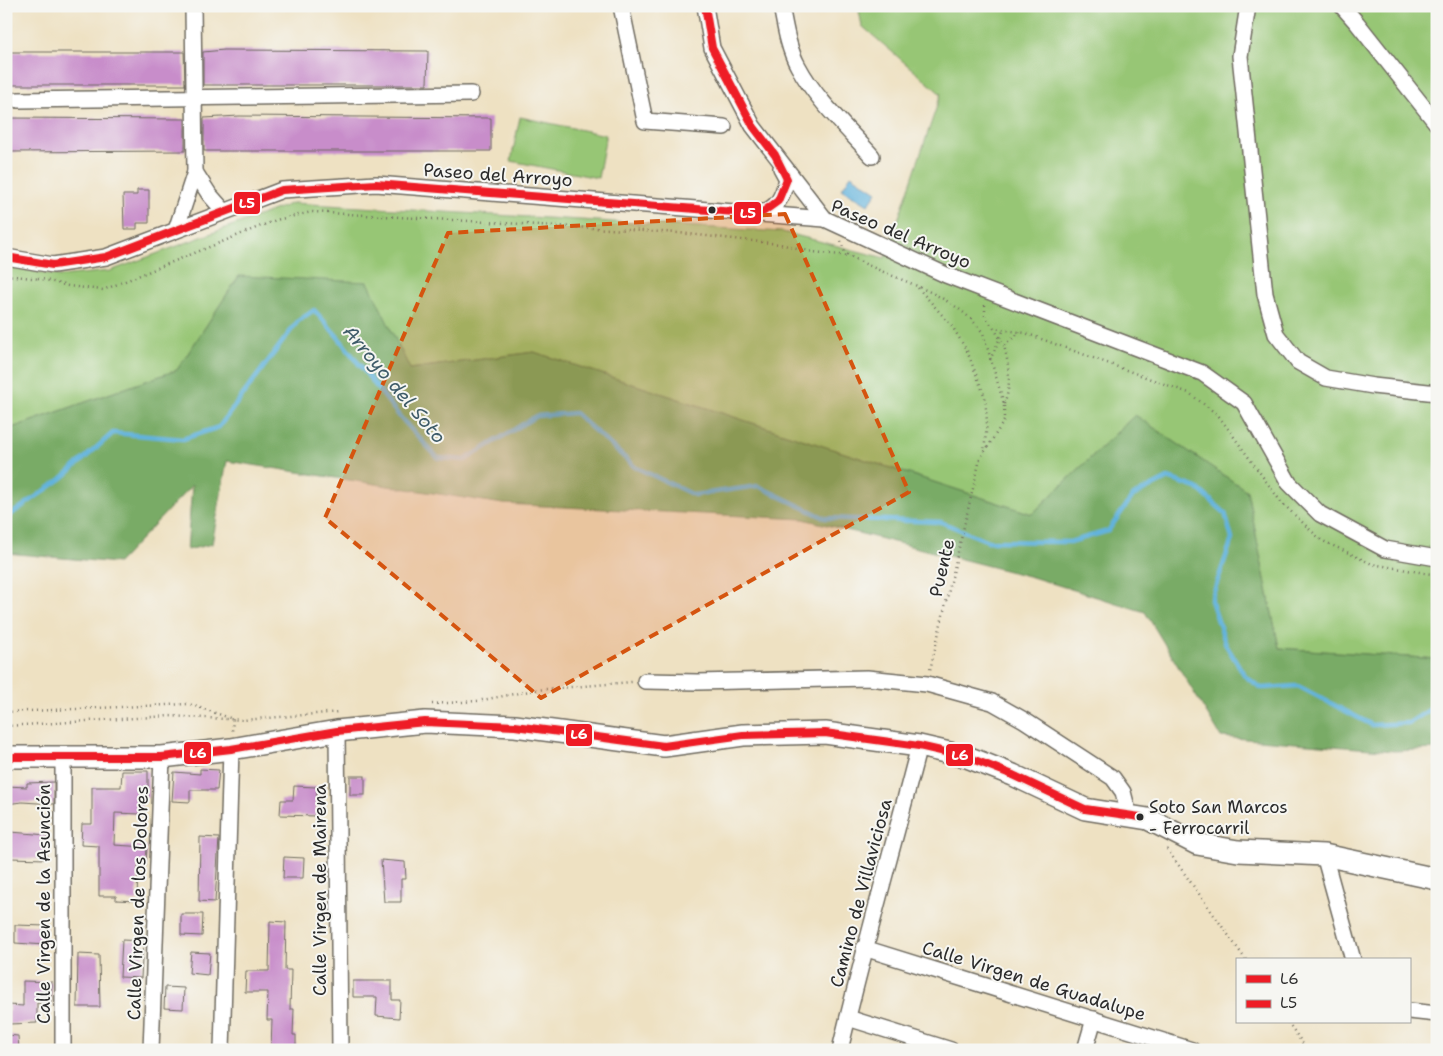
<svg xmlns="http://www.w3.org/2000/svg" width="1443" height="1056" viewBox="0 0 1443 1056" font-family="'Shantell Sans',sans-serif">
<rect width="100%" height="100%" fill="#f6f6f2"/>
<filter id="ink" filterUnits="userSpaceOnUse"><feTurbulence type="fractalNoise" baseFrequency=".02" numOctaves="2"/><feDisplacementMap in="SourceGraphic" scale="10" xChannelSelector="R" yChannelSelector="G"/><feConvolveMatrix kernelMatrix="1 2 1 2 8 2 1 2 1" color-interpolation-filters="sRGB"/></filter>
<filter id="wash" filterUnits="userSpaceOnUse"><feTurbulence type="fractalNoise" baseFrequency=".0096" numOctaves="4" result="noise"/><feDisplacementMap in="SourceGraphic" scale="20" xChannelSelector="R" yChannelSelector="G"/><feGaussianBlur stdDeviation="1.12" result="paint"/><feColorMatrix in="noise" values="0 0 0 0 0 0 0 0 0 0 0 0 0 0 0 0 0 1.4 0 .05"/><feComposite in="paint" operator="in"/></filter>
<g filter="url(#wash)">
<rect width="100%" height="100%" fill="#eee1c2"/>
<g fill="#97c675" stroke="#617850">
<polygon points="858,6 1437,6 1437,659 1279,648 1247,491 1135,415 1032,514 534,352 410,369 239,276 177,370 6,430 6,266 60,276 110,271 293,203 783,232 885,258 941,94 862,26"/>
<polygon points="520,117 606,135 598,178 511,161"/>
</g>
<polygon fill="#79ab66" stroke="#526b48" points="239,276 368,282 410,369 534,352 1032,514 1135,415 1247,491 1279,648 1437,659 1437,749 1395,751 1221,737 1145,612 1032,577 803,519 503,504 227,461 212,544 187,550 192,485 118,563 6,553 6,430 177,370"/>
<polygon fill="#62b3dd" stroke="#466f84" points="851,175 877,192 868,205 842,189"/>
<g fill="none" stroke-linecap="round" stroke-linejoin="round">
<polyline stroke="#62b3dd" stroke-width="4.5" points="6,518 61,479 113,433 183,439 219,427 298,321 314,310 338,337 400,417 438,458 465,460 536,416 575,413 635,467 694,495 758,486 825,518 941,522 988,541 1070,542 1108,531 1133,496 1168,478 1197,488 1225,513 1232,539 1211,600 1226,645 1245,676 1261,688 1298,686 1372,725 1409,723 1437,705"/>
</g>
<g id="blocks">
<g fill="#c88dca">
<polygon points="224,50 428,51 427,85 203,85 203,52"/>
<polygon points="6,52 184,52 185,85 6,85"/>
<polygon points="239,116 491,118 491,151 204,151 204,118"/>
<polygon points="6,118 185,119 185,151 6,152"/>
<polygon points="137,190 149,190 149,223 137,223 137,229 124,229 123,195 137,195"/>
<polygon points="200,769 219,770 217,790 190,790 190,802 172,801 174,772 200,774"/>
<polygon points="122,771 148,771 148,798 142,798 141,814 115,813 114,845 147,847 146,866 138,866 137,901 116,900 116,896 99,896 99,846 81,845 82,824 92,824 92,787 121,787"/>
<rect x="350" y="776" width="15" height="19"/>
<polygon points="54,782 54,804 22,802 6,804 6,786 27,787 27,783"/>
<polygon points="294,786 317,787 316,816 280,815 281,800 293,800"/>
<polygon points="11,832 47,835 46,859 10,858"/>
<polygon points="200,837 219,838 215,902 199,901"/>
<polygon points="284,857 304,858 303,878 283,878"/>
<polygon points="381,860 405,862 406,879 401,879 401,902 384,902"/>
<polygon points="181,914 203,914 202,936 181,935"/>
<polygon points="270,921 286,922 285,970 291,970 290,1009 294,1009 293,1035 296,1035 296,1050 271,1050 272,1020 267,1020 268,992 245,992 246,971 269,971"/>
<polygon points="15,925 46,926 46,945 15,943"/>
<polygon points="122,940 143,941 141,978 120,977"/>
<polygon points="191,952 210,953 208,975 189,973"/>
<polygon points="78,954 99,955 100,1007 77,1007"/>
<polygon points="23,981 52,982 51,1004 37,1003 37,1023 9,1024 9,1005 23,1006"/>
<polygon points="353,981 392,981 392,1000 400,1000 399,1018 376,1016 377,997 353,997"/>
<polygon points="165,987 184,988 183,1009 164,1008"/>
<polygon points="7,1035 18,1036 19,1050 8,1050"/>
</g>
</g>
</g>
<g filter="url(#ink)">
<use href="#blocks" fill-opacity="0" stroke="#6f6b60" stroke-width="1"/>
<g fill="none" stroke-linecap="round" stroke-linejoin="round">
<g stroke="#6f6b60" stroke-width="18">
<g id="street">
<polyline points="621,6 645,121 724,127"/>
<polyline points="705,6 712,48 753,126 825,219"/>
<path d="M781,6C785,26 788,48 798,66C816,100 847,128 872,156"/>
<polyline points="1248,6 1240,56 1265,294 1276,334 1298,362 1326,378 1373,386 1437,393"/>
<polyline points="1342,6 1357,23 1437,124"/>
<polyline points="18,100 471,94"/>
<polyline points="195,172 209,194 224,211"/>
<path d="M760,214C778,207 782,198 787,179L781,168"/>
<polyline points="176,230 195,172 193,6"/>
<polyline points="6,257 53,265 106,257 282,190 376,184 825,219 946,275 1202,373 1244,403 1289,483 1320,514 1385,549 1437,558"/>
<polyline points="645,681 698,682 867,678 927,684 992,702 1024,720 1113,778 1123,792 1129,815"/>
<polyline points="337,731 340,1050"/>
<polyline points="63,758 63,1050"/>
<polyline points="1324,855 1353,960"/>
<polyline points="864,948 1192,1050"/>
<polyline points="1409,1011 1437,1014"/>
<polyline points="848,1018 951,1050"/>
<polyline points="151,1050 162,757"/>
<polyline points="222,1050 231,749"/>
<path d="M840,1050C864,948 893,847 919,746"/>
<polyline points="1085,1050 1094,1019"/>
</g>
</g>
<g stroke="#6f6b60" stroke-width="24">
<polyline id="secondary" points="6,757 162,757 231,749 337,731 425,722 515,726 664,746 743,735 825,733 919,746 967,757 1013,775 1085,809 1148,819 1197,844 1238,851 1324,855 1437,879"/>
</g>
<g stroke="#6f6b60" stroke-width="2.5" stroke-dasharray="1 4" stroke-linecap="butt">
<path d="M841,241L845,253L850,256C894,281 953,291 983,333L1004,404V421L980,459L930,670"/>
<polyline points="6,275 40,279"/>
<polyline points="38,278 68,286 103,290 276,220 312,212 679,233 780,244 813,252 850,256"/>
<polyline points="918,288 952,326 967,351 985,397 987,422 984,452"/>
<polyline points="985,305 985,317 994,328 1025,333 1189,393 1218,415 1281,502 1321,540 1372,564 1437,575"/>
<polyline points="994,328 1004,346"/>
<polyline points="990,360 1004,329"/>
<path d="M1004,404C1012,386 1009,365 1004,346L1020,332"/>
<polyline points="432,704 477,701 535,690 632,682"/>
<polyline points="6,712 189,704 233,719 232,732"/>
<polyline points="6,726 169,716 244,720 339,712"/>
<polyline points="1167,849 1246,960"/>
<polyline points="1288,1022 1307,1050"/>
</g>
<use href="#street" stroke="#fff" stroke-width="15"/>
<use href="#secondary" stroke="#fff" stroke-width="21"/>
<g stroke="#f6f6f2" stroke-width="11">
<polyline id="bus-1" points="6,757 162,757 231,749 337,731 425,722 515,726 664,746 743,735 825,733 919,746 967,757 1013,775 1085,809 1140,817"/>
</g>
<g stroke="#f6f6f2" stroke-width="11">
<polyline id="bus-2" points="6,257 53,265 106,257 282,190 376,184 760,214 778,201 787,179 775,155 753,126 712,48 705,6"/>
</g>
<use href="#bus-1" stroke="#ee1c25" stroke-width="8"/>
<use href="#bus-2" stroke="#ee1c25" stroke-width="8"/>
</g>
</g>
<path fill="#d5540f" fill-opacity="0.2" stroke="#d5540f" stroke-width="4" stroke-dasharray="10 6" stroke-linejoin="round" d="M785,214L909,492L541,698L325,518L448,233Z"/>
<g fill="#2b2b2b" stroke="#f6f6f2" stroke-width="2">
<circle cx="712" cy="210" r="4.5"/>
<circle cx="1140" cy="817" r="4.5"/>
</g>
<g text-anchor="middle" stroke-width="4" stroke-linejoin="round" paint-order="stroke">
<g font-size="17" fill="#2b2b2b" stroke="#f6f6f2" text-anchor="start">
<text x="1149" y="813">Soto San Marcos<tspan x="1149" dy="21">- Ferrocarril</tspan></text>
</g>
<g font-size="18" fill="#2b2b2b" stroke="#f6f6f2">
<text transform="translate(498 175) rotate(4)" y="6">Paseo del Arroyo</text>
<text transform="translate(901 234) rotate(23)" y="6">Paseo del Arroyo</text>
<text transform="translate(942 568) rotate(-77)" y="6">Puente</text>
<text transform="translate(320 890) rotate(-90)" y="6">Calle Virgen de Mairena</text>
<text transform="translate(861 893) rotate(-75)" y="6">Camino de Villaviciosa</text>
<text transform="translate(138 903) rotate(-88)" y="6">Calle Virgen de los Dolores</text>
<text transform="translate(44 904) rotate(-90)" y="6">Calle Virgen de la Asunción</text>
<text transform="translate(1034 981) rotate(17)" y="6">Calle Virgen de Guadalupe</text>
</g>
<g font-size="19" font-style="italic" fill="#3e5b69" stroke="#f6f6f2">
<text transform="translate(395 384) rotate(50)" y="7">Arroyo del Soto</text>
</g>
</g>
<g stroke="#f6f6f2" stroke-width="2">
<rect x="233" y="191" width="28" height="24" rx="5" fill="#ee1c25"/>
<rect x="733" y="201" width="29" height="24" rx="5" fill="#ee1c25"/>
<rect x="565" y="723" width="28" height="24" rx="5" fill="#ee1c25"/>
<rect x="183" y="741" width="29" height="24" rx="5" fill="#ee1c25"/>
<rect x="945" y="743" width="29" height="24" rx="5" fill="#ee1c25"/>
</g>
<g font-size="14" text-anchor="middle" font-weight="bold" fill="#fff">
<text x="247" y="208">L5</text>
<text x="748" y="218">L5</text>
<text x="579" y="739">L6</text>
<text x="198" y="758">L6</text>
<text x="960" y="760">L6</text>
</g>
<rect width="1443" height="1056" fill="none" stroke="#f6f6f2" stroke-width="25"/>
<rect x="1236" y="958" width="175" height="65" fill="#f6f6f2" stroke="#a5a5a2"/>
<rect x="1246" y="975" width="25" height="8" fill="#ee1c25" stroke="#a5a5a2"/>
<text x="1280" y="984" font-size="15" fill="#2b2b2b">L6</text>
<rect x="1246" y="1000" width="25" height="8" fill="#ee1c25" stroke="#a5a5a2"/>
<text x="1280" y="1008" font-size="15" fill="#2b2b2b">L5</text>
</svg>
